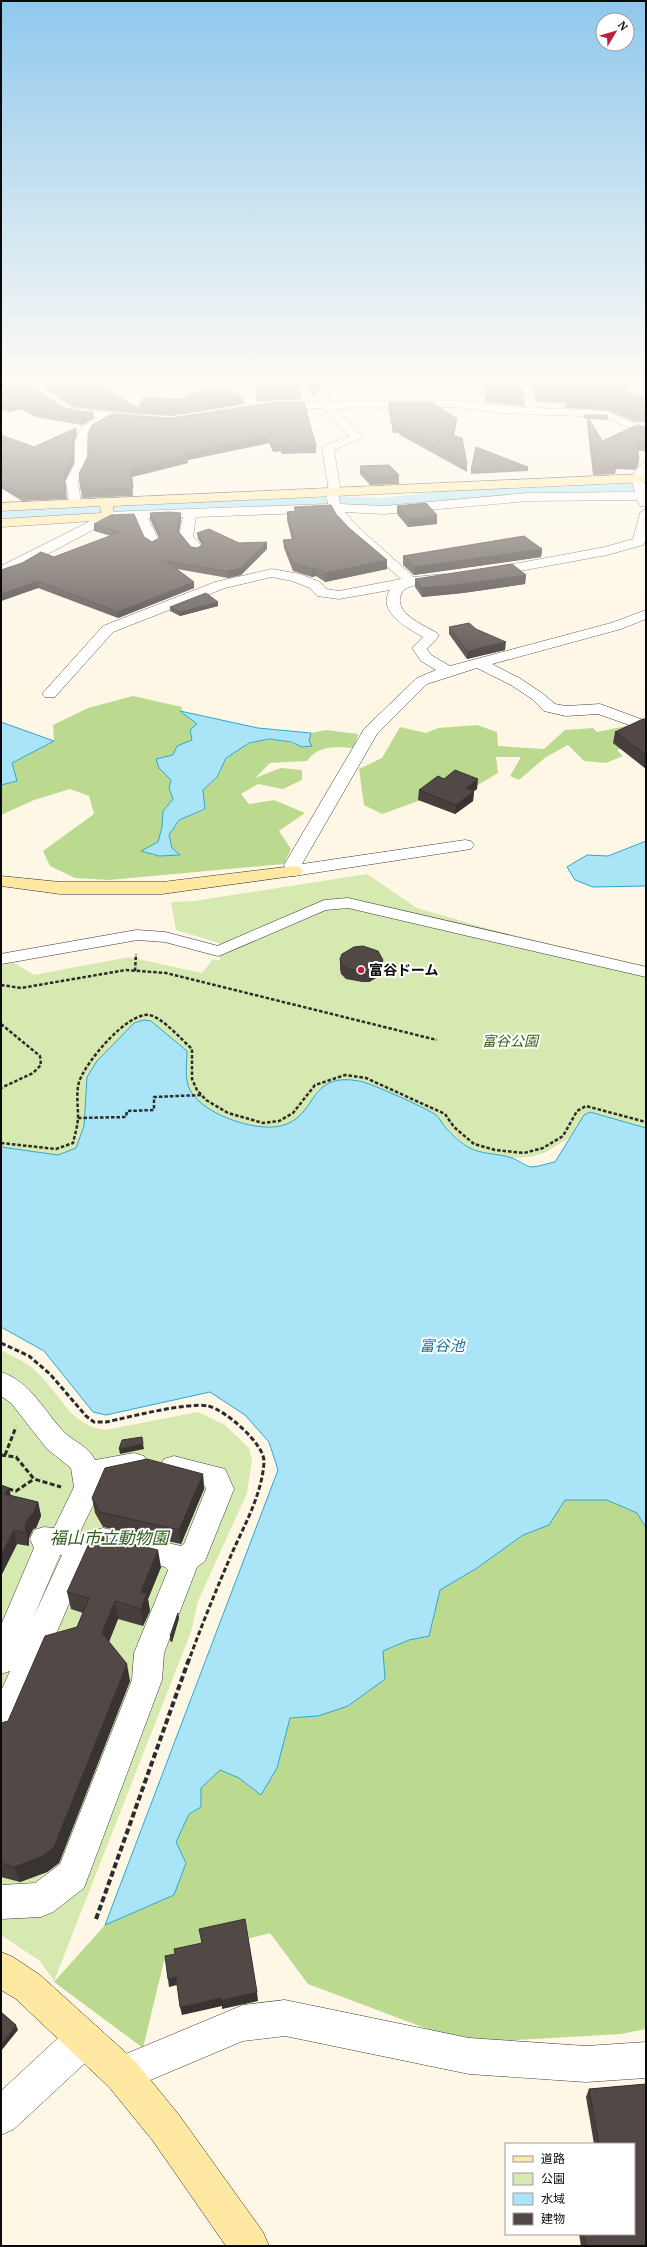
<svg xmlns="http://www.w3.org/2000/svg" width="647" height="2247" viewBox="0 0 647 2247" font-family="'PT Serif','Noto Sans JP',serif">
<rect width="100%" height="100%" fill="#fff7e6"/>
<g fill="#d6e9b0">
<path d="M367,874L417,908L496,931L646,966V1128L590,1112L584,1115L569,1138L544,1153L530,1157L512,1158L485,1153L468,1147L446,1128L437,1115L360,1081L319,1089C312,1098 306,1112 297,1119C270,1138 205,1118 190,1090C184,1078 187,1064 187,1051L134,1023L97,1061L87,1077L84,1126L76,1148L58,1155L1,1147V965L14,963L34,975L129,957L202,973L213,959L220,961L219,943L176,930L171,902L194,901Z"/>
<path d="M1,1350C12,1356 26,1362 35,1370C60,1393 69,1425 105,1430L198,1412L225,1425L249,1448L252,1460L247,1493L198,1601L191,1632L54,1981L40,1961L1,1935Z"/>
</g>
<g fill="#bbda8f">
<path d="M133,696L182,707L181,711L197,724L192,740L177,746L173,755L159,768L171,780L169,788L173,799L163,811L162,827L158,842L142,851L159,856L179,854L172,848L169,835L179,820L205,810L203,790C207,786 213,782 217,777C221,771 222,762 227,758C248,737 276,736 302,747L309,741L311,733L326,730L358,734L354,748C336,747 318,745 307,761L270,763L255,778L281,768L302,770V780L283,789L258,784L241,794L249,804L274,800L305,813L279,831L291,849L284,864L109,880L75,878L50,866L43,851L94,814L89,796L70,789L34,800L1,815V785L17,781L12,763L54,741L53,725L88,708Z"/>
<polygon points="636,724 646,739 617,750 623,756 606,763 584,761 568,745 546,757 519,780 510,776 521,757 496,757 498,773 478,785 421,800 382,814 364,805 359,769 382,758 400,727 426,733 438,728 477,725 497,732 498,746 544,749 565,730 593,728 597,732"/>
<polygon points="565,1500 607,1500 637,1513 646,1529 646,2029 621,2034 465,2043 308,1984 270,1933 164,1961 143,2048 54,1982 105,1925 174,1895 186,1863 176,1842 189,1814 201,1807 201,1788 220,1770 239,1778 261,1795 283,1742 290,1718 318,1716 383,1651 409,1640 429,1636 440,1590 477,1568 523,1535 549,1525"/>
</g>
<g fill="#aae5f7" stroke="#2fa6d0">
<polygon points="180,711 258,728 311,733 309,741 312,746 302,747 291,742 269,739 249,743 226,758 217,777 203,790 205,809 179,820 169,835 172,848 180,855 159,856 141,851 158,842 162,827 163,811 173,799 169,788 171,780 159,768 156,759 173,755 177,746 192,740 190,730 197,724"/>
<polygon points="1,722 54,741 12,763 17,781 1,785"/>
<polygon points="646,841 646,886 593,887 575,880 567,867 587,855 608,856"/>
<path d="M144,1020L151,1021L187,1051C187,1064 184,1078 190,1090C203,1115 261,1135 287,1124C318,1111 309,1072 359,1081C369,1082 428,1109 436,1115C440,1118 442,1124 445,1127C451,1134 461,1143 468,1147C482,1155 498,1153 512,1158C518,1160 525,1166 531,1167C538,1167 548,1163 555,1162L584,1115L590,1112L646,1128V1528L637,1513L607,1500H565L549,1525L523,1535L477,1568L440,1590L429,1636L409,1640L383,1651L385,1679L348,1706L318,1716L290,1718L277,1768L261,1795L239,1778L220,1770L201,1788V1807L189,1814L176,1842L186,1863L174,1895L105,1925L278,1470L269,1442L245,1415L210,1392L106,1415L93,1412L44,1351L1,1327V1147L58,1155L76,1148L84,1126L87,1077L97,1061L134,1023Z"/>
</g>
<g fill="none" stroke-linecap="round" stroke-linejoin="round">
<g fill="#aae5f7" fill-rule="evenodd">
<path d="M32,380H58C49,392 16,398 1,402V390Z"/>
<polygon points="646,477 646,491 529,495 383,512 251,507 1,524 1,510 251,493 383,498 529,481"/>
</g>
<g stroke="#3d3d3d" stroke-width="11">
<polyline id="lane" points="1,959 137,935 165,937 218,951 325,905 348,903 646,972"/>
</g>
<g stroke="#3d3d3d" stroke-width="1">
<g id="street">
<polygon points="17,380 29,380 72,408 137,416 143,419 137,422 112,419 91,431 87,441 87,463 78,481 81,503 79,506 71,506 69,503 66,481 75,463 75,441 82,427 99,417 78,416 64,412"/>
<path d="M327,380H337L328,392L330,401H455L526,408L520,386L521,384L564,383L569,386L568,388L531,389L537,408L606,411L646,428V435L604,417L500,413L455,407L335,408L363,437L334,450L341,493L339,496L340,504L384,506L528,493L635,492L631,478L642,463L646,462V474L643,478L646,488V506H640L637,500L528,501L384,514L345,512L359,528L414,577L445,574L452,578C443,591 403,576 400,598C397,615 426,626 437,633L439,636L427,649L431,655L450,666L611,623L646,610V619L621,629L492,664L521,679L542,693L555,704L566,706L600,704L646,721V731L598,714L566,716L544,711L532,699L511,685L477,668L427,684L377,734L302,864L465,840L471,841L474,845L471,849L294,876L288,875L284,865L364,729L417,678L436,670L421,661L412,648L423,637C407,628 376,611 390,590L339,599L317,596L310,588L292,581L272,577L225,588L113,632L55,697H45L42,694L103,626L215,582L272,569L300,574L320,582L326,589L339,591L401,579L349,534L332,512L196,517L193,536L204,549L197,553L192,552L179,536L183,517L148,518L160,543L153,547L146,543L135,519L111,520L22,568L1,575V566L108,512L328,504L326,495L329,492L322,448L324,446L349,436L323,408H274L268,405L274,402L319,401L317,392Z"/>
<polygon points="629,380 639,380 637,392 596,391 591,388 596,385 628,386"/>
<polygon points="646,509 646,539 643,545 607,555 487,577 480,573 487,569 605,547 633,539 640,513"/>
<path d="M1,1372C32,1382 44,1412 65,1433C75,1442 89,1447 95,1460L134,1453L144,1456L148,1464L144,1472L101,1482L102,1487L79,1534H83L103,1528L181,1546L184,1544L206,1489L205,1486L164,1475L160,1467L164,1459L174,1456L225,1469L234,1489L205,1561L197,1567L164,1653L162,1680L84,1888L53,1912L41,1917L1,1919V1885L35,1883L60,1864L132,1680L134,1653L168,1570L165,1567L103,1552L89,1557L12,1737L1,1741V1691L10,1671L1,1674V1625L34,1548L30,1539L34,1530L44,1527L54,1528L74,1487L71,1468L47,1449L11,1403L1,1396ZM60,1555H62L34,1616Z"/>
<polygon points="285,2000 469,2038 586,2046 646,2042 646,2078 586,2082 469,2074 285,2036 243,2041 122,2092 109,2087 104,2074 109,2061 243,2005"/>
<polygon points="84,2021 97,2026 102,2039 97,2052 14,2129 1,2135 1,2091 71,2026"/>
</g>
</g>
<g stroke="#2c2c2c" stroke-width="1">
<g id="secondary">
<polygon points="646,474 646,482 113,506 114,516 108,520 1,527 1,519 101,513 100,506 1,511 1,503"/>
<polygon points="294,866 300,867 303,871 300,875 162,894 60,894 1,886 1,876 60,882 162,882"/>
<polygon points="1,1952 13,1957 40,1975 135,2061 179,2115 263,2232 269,2246 226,2246 153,2141 109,2087 16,1999 1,1990"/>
</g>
</g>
<g stroke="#2c2c2c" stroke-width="2.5" stroke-dasharray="3.5 2" stroke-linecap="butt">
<polyline points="135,971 136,954"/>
<polyline points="1,985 21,988 126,970 166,973 437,1040"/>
<polyline points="1,1024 40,1056 41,1065 33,1073 1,1088"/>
<polyline points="78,1118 126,1117 127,1111 154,1110 154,1097 201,1095"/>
<path d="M1,1143L56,1149L73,1143C75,1134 78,1125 78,1116C78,1105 76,1093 79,1082C85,1063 127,1012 149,1015C162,1017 182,1040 192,1049V1079L197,1090L206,1100L228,1113L263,1123L279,1121L293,1113L315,1085L345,1075L366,1078L445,1114L454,1127L474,1144L495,1150L524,1153L543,1148L563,1136L577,1111L586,1106L646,1122"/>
</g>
<g stroke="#2c2c2c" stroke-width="3" stroke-dasharray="5 2.5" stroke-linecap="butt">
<path d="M1,1343L29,1356L50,1374L86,1416L94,1422H106C130,1417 186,1402 208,1406C224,1409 265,1444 264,1462C262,1494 245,1524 232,1553C217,1588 202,1624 189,1660"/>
<polyline points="1,1455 16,1457 34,1479 61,1487"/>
<polyline points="5,1455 16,1427"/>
<polyline points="1,1487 16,1491 34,1479"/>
</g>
<polyline stroke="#2c2c2c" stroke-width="4" stroke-dasharray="6 3" stroke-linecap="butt" points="96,1919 189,1659"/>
<use href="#lane" stroke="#fff" stroke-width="10"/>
<use href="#street" fill="#fff" fill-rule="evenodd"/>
<use href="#secondary" fill="#ffe8a1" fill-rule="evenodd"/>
</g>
<g fill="#473f3c">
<polygon points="256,380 325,380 313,397 306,384 299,387 301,394 301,400 277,400 257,402"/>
<polygon points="488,380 628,380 627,384 553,381 526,382 521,384 524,402 524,406 484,402"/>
<polygon points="45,383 95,390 138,408 185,399 185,395 244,404 171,416 136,414 73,407 46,389"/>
<polygon points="534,383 627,387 626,394 637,397 646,397 646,422 635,422 606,410 565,408 565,403 537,402 533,391"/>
<polygon points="1,385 94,418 82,425 36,417 19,409 10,412 1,410"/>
<polygon points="277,402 316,446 316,453 282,454 280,451 273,452 269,443 188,460 188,463 132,477 133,496 82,498 79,474 88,456 171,418"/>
<polygon points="389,402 456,426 454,435 467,464 467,472 400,435 398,433 393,433 388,408"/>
<polygon points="584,415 608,416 608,420 589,419 602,441 646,428 646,451 638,451 639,458 638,466 635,470 616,469 615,474 593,475 587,424 587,419 584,419"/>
<polygon points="77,434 74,441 74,463 65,481 67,499 22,501 1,488 1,435 34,447"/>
<polygon points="360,466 399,475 399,484 370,485 360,474"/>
<polygon points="528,467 528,471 471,474 471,470"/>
<polygon points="397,506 437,515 437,524 408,527 397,514"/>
<polygon points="294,507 336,514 387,569 325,582 316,576 312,577 293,571 284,548 283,540 292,540 287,520 287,512 295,511"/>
<polygon points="150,513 181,519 179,532 191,547 197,548 202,545 198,539 197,533 239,543 267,549 241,575 228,578 177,569 194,588 118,618 38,588 1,601 1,570 54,557 111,536 94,531 94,524 144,537 152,542 159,538 150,519"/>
<polygon points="542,549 541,557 414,575 403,565 403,556"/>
<polygon points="526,575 525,584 463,593 422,597 415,587 415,579"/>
<polygon points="218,606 180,616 170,611 170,607"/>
<polygon points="449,627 476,629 505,650 475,657 467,659 449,634"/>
<polygon points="646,719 646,769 613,743 615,732"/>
<polygon points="444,779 477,789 474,791 473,801 455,814 418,800 419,790"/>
<polygon points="340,959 383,970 381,975 369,982 362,982 346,979 341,974 340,969"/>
<polygon points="203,1474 204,1489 181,1544 103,1527 95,1513 92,1498"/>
<polygon points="1,1485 9,1488 11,1496 38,1502 41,1516 36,1528 33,1529 29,1538 29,1546 17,1544 1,1576"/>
<polygon points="161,1567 148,1599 150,1611 143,1626 118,1619 109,1642 130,1681 59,1863 47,1872 20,1882 1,1877 1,1723 8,1721 77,1627 83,1613 71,1609 67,1592"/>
<polygon points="179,1618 172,1642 170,1641 170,1636"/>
<polygon points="646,2084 646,2246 581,2246 579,2234 634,2234 634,2144 594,2144 586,2097 589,2089"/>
</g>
<g fill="#393331">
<polygon points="1,380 7,380 1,382"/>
<polygon points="100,380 110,380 83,398 83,391"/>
<polygon points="302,380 306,380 306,384 298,387 298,381"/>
<polygon points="321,380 325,380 313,397 313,391"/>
<polygon points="520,380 526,380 526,382 519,385"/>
<polygon points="277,394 277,400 257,402 257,397"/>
<polygon points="244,398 244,404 171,416 170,409"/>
<polygon points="18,403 19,409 10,412 9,406"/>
<polygon points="93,412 94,418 82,425 81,419"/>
<polygon points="457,419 456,426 452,442 452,435"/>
<polygon points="76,428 77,434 74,441 74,463 65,481 64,475 73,435"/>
<polygon points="269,436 269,443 188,460 188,463 132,477 131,469 183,453"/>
<polygon points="280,444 280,451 273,452 273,445"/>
<polygon points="639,458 638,466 635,470 636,462"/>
<polygon points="181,513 181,519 178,537 177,530"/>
<polygon points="437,515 437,524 408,527 409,519"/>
<polygon points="267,542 267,549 241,575 228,578 227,571"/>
<polygon points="542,549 541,557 414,575 415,567"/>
<polygon points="387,560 387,569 325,582 325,573"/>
<polygon points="316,567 316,576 312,577 312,569"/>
<polygon points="526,575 525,584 463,593 422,597 422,588"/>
<polygon points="38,581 38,588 1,601 1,594"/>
<polygon points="194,582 194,588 118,618 118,612"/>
<polygon points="218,602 218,606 180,616 180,612"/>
<polygon points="506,642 505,650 475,657 467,659 468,652 476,649"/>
<polygon points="478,779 477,789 474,791 473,801 455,814 456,805 466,788"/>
<polygon points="383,960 383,970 381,975 369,982 369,971"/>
<polygon points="143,1444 144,1449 120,1454 119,1449"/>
<polygon points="203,1474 204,1489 181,1544 179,1530"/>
<polygon points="9,1488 12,1501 5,1494"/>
<polygon points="38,1502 41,1516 36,1528 33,1529 29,1538 29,1546 26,1533 25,1525 30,1516"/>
<polygon points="14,1530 17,1544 1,1576 1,1556"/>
<polygon points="158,1550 161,1567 148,1599 150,1611 143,1626 141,1609 141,1592"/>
<polygon points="115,1601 118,1619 105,1651 102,1633"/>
<polygon points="178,1613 179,1618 172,1642 172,1636"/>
<polygon points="127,1664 130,1681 59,1863 47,1872 20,1882 14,1867"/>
<polygon points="176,1977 177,1985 169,1987 168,1979"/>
<polygon points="257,1992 258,2001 222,2009 222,2006 182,2015 180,2007 221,1998"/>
<polygon points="16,2025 18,2030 1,2051 1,2045"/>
</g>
<g fill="#524946" stroke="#393331">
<polygon points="14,380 22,380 63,407 77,411 93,412 81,419 35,410 18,403 9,406 1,404 1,385"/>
<polygon points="51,380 100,380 83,391 105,389 138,408 143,398 188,399 185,395 223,387 244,398 170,409 136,408 72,400 45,383"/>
<polygon points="256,380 302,380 298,381 301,394 277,394 257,397"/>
<polygon points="307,380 321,380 313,391"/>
<polygon points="488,380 520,380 524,402 485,398"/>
<polygon points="534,383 627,387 625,394 637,395 636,396 646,397 646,414 636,414 607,402 566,400 566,396 537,395"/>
<polygon points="277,402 304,402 316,446 282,447 280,444 273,445 269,436 183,453 188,456 131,469 133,488 81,490 79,474 88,456 88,434 92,425 112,414 171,418"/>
<polygon points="389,402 432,402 457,419 452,435 462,438 467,464 400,428 399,426 394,426"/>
<polygon points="584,415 604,415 608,416"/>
<polygon points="588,417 602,441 637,425 646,428 646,443 636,442 639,458 636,462 614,461 616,466 594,467"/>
<polygon points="76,428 73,435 73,456 64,475 66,492 21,494 1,482 1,435 34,447"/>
<polygon points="476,447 528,467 471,470"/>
<polygon points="389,465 399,475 370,477 360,466"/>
<polygon points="426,503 437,515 409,519 397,506"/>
<polygon points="331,505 336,514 348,527 387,560 325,573 316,567 312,569 293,563 283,540 294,539 287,512 296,511 294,507"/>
<polygon points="170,512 181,513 177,530 191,547 197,548 204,544 197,533 209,529 239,543 267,542 241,568 227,571 166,561 194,582 118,612 38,581 1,594 1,570 22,563 41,552 54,557 120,532 94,524 111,515 134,514 144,537 152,542 161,537 150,513"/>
<polygon points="524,536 542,549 415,567 403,556"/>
<polygon points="512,564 526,575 464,584 422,588 415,579"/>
<polygon points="206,593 218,602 180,612 170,607"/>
<polygon points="469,623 476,629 506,642 476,649 468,652 449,627"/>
<polygon points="643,719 646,719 646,755 615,732"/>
<polygon points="455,770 478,779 466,788 474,791 456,805 419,790 438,776 444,779"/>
<polygon points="363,946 378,951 383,960 381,965 369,971 362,972 346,968 341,964 340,959 342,954 354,947"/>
<polygon points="142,1437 143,1444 119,1449 122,1440"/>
<polygon points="147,1459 203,1474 179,1530 100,1512 92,1498 105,1468"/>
<polygon points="1,1485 9,1488 5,1494 38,1502 33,1514 30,1516 25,1525 26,1533 14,1530 1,1556"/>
<polygon points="100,1536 158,1550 141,1592 147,1593 141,1609 115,1601 102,1633 127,1664 54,1847 43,1856 14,1867 1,1863 1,1723 8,1721 45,1636 77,1627 89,1598 67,1592 91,1539"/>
<polygon points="178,1613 172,1636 170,1636"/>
<polygon points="245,1919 257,1992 221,2001 221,1998 180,2007 176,1977 168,1979 165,1956 175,1954 174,1949 202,1943 199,1929"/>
<polygon points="1,2012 16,2025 1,2045"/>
<polygon points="646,2084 646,2246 586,2246 583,2234 634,2234 634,2144 599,2144 589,2089"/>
</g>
<linearGradient id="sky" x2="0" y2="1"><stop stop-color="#8fc8ee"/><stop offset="0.55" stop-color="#fffbf4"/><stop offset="1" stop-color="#fffbf4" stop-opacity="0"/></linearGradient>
<rect width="647" height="694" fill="url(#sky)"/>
<circle fill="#bc203d" stroke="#fff" stroke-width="1.5" cx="361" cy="970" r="4"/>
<g text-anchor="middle" stroke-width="4" stroke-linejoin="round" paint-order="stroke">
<g font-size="14" font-weight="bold" fill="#0a0a0a" stroke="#fff" text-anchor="start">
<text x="369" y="975">富谷ドーム</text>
</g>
<g font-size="14" font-style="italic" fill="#33611a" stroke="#fff">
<text x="510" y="1046">富谷公園</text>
</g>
<g font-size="15" font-style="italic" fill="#12739d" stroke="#fff">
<text x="442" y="1351">富谷池</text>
</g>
<g font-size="17" font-style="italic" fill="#33611a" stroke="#fff">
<text x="109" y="1544">福山市立動物園</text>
</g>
</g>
<rect width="647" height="2247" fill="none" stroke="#0a0a0a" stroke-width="4"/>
<rect x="505" y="2143" width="130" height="92" fill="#ffffff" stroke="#9d9d9d"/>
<rect x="513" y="2156" width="20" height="6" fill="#ffe8a1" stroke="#9d9d9d"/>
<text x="541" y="2163" font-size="12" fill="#0a0a0a">道路</text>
<rect x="513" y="2173" width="20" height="12" fill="#d6e9b0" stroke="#9d9d9d"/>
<text x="541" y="2183" font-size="12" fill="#0a0a0a">公園</text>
<rect x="513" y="2193" width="20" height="12" fill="#aae5f7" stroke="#9d9d9d"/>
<text x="541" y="2203" font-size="12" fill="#0a0a0a">水域</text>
<rect x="513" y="2213" width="20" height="12" fill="#524946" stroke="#9d9d9d"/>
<text x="541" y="2223" font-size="12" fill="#0a0a0a">建物</text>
<g transform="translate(615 32) rotate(52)"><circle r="19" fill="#ffffff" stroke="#9d9d9d"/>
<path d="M0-3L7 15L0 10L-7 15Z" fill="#bc203d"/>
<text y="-6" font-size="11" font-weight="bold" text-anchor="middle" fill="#0a0a0a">N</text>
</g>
</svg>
